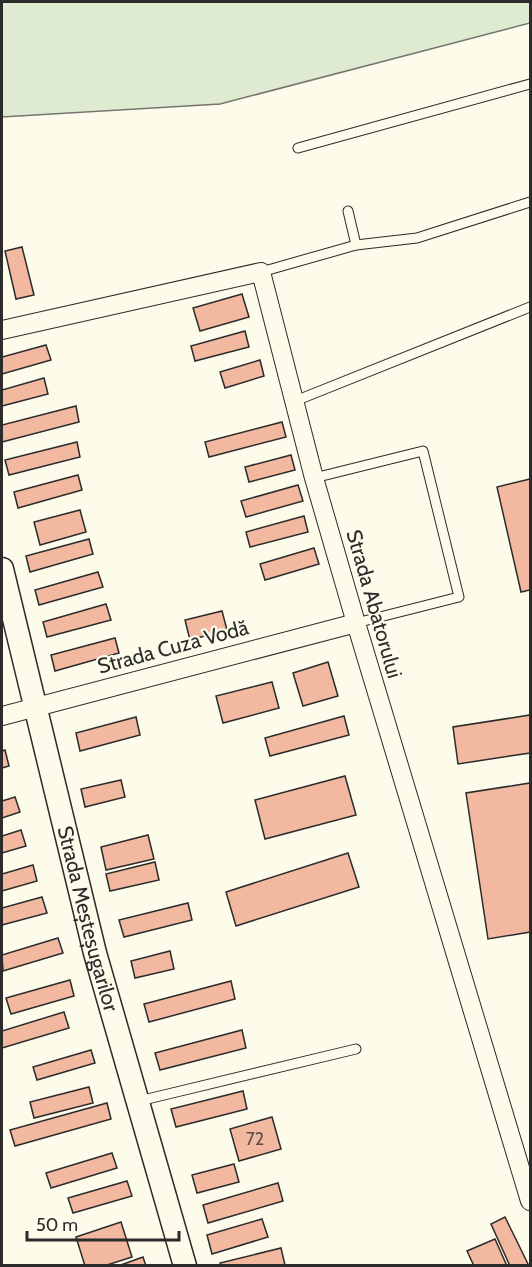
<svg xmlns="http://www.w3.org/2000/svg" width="532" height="1267" viewBox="0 0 532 1267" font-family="Cabin,sans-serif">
<rect width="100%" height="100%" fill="#fdfbea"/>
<polygon fill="#deebd1" stroke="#74746e" stroke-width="1.5" points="2,2 530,2 530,23 220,104 2,117"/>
<g fill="#f2b8a0" stroke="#2b2b2b" stroke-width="1.5">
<polygon points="22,247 34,295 16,299 5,251"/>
<polygon points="242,294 249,317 200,331 193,308"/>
<polygon points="245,331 249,347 195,361 191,346"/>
<polygon points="46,345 51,360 2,374 2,357"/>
<polygon points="260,360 264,376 225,388 220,372"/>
<polygon points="44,378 48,394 2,406 2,390"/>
<polygon points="76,406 79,422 2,442 2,425"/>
<polygon points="282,422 286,437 209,457 205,442"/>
<polygon points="77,442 80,457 9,475 5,460"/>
<polygon points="291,455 295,470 249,482 245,467"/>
<polygon points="78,475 82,490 18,508 14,492"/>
<polygon points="530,479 530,590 521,592 497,487"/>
<polygon points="298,485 303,501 246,517 241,501"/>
<polygon points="80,510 86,532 40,545 34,522"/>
<polygon points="304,516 308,532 250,547 246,532"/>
<polygon points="89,539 93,554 30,572 26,556"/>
<polygon points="314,548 319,564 265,580 260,564"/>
<polygon points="98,572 103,587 39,605 35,590"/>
<polygon points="106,604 111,620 47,637 43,622"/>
<polygon points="222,611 227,630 190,640 185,620"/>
<polygon points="115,638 119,653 55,671 51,655"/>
<polygon points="328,662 338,696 303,706 293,673"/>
<polygon points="272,682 279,708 223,723 216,696"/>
<polygon points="530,715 530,753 458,764 453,727"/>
<polygon points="344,716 349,735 270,756 265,738"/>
<polygon points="136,717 140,735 80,751 76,733"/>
<polygon points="5,750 9,766 2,768 2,751"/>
<polygon points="345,776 356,815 265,839 255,800"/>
<polygon points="121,780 125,797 85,807 81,789"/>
<polygon points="530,783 530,932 488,939 466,793"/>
<polygon points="15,797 20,812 2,818 2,801"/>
<polygon points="21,830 26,846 2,853 2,836"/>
<polygon points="148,835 154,859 106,870 101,847"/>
<polygon points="348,853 359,887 236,926 226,892"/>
<polygon points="155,862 159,880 110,891 106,874"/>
<polygon points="33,865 37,881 2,891 2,874"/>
<polygon points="42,897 47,913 2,925 2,908"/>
<polygon points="188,903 192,920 124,937 119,920"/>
<polygon points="58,938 63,953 3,971 2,955"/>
<polygon points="170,951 174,969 135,978 131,961"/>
<polygon points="70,980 74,996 11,1014 6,998"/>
<polygon points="231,981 235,999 149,1022 144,1004"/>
<polygon points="64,1012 69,1028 2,1048 2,1031"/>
<polygon points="242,1030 246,1048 160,1070 155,1053"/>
<polygon points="91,1050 95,1063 37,1080 33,1067"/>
<polygon points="89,1087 93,1103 34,1118 30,1102"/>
<polygon points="243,1091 247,1109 176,1127 171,1109"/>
<polygon points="107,1103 111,1119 15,1146 10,1130"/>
<polygon points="272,1117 281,1149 239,1161 230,1129"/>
<polygon points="112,1153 117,1168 51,1188 46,1173"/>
<polygon points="234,1164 239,1182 197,1193 192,1175"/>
<polygon points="127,1181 132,1196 73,1213 68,1198"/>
<polygon points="278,1183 283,1201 208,1223 203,1205"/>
<polygon points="505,1217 529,1266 510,1266 491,1224"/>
<polygon points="262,1219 268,1237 212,1254 207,1235"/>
<polygon points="121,1222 132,1257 104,1266 85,1266 76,1237"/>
<polygon points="495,1239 507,1266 474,1266 467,1251"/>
<polygon points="281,1248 285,1265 221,1266 220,1263"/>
<polygon points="143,1257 146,1266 118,1266"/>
</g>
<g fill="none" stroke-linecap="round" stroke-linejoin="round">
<g stroke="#2b2b2b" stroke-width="11">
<g id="service">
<polyline points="298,148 530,84"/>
<polyline points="348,211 356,245"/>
<polyline points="261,272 356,245 417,238 530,202"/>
<polyline points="295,401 530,307"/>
<polyline points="314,478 423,451 459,597 356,623"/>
<polyline points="139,1101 356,1049"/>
</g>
</g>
<g stroke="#2b2b2b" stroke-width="20">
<g id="minor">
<polyline points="2,330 261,272 314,478 356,623 530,1201"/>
<polyline points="2,716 356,623"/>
</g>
</g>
<g stroke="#2b2b2b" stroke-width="25">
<g id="tertiary">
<path id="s1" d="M2,569L95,953L185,1266"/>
</g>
</g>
<use href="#service" stroke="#fdfbea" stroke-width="9"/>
<use href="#minor" stroke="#fdfbea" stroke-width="18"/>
<use href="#tertiary" stroke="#fdfbea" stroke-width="22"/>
</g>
<g text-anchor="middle" stroke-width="4.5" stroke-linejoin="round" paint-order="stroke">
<g font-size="18" fill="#5d4e48">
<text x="255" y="1145">72</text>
</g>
<g font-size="21" fill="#2b2b2b" stroke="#fdfbea">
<text transform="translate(374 604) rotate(74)" y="7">Strada Abatorului</text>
<text transform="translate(173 647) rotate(-15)" y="7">Strada Cuza Vodă</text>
<text dy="7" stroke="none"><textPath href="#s1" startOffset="360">Strada Meșteșugarilor</textPath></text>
</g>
</g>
<rect width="532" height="1267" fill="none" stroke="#2b2b2b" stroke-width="6"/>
<path d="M27 1231v9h152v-9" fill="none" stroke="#2b2b2b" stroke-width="3"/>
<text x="36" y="1231" font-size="18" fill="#2b2b2b" stroke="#fdfbea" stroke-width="4.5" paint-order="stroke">50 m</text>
</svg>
